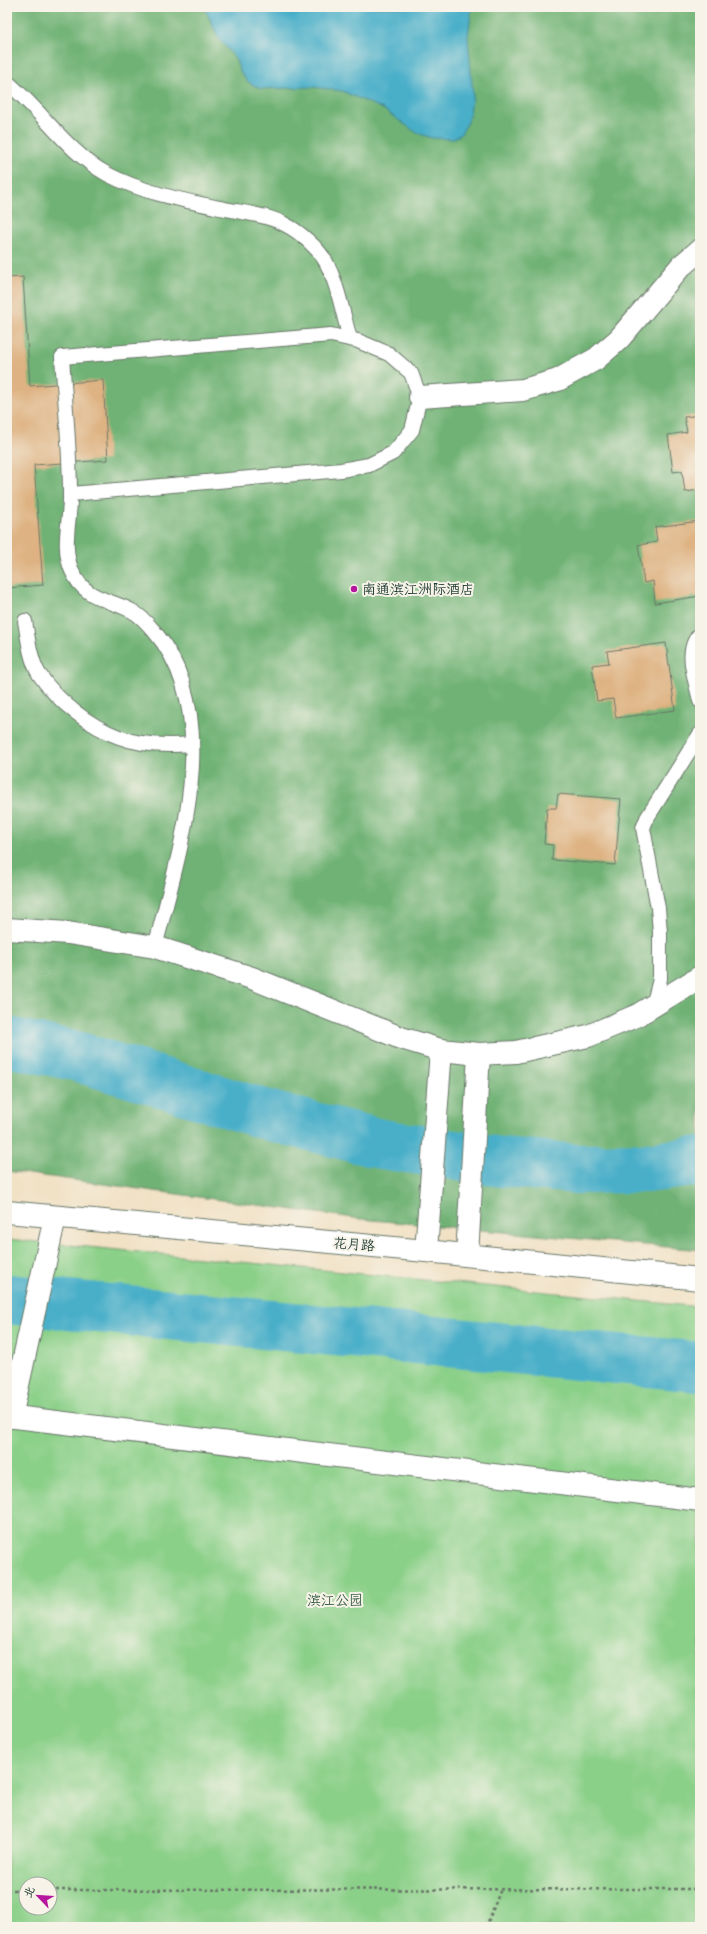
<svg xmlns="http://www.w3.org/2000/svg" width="707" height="1934" viewBox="0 0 707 1934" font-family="'Playpen Sans','LXGW WenKai TC',sans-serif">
<rect width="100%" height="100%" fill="#f7f3e8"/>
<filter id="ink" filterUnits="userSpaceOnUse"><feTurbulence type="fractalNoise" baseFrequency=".025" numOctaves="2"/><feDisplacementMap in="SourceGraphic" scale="8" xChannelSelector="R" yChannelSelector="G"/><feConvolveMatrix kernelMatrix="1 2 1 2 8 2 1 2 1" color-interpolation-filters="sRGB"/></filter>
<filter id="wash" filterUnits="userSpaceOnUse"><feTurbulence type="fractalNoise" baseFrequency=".012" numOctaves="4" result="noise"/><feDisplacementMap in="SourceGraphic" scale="16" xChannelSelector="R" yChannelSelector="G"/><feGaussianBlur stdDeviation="0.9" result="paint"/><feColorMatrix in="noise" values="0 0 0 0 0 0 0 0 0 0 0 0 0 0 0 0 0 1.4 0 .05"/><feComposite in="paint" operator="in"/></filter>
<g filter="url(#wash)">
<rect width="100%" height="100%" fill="#f1e1c5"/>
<path fill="#8bd089" stroke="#55865e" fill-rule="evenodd" d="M7,1239L700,1307V1927H7ZM26,1884H50V1908H26Z"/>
<polygon fill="#70b275" stroke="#487854" points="7,7 700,7 700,1250 361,1219 7,1171"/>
<polygon fill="#49afc9" stroke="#34767e" points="204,7 472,7 468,37 473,95 468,122 461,134 453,139 432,138 417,133 383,109 342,91 313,87 261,89 253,85 246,80 240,71 235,58 219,39"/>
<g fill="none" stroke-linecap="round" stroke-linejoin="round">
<g stroke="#49afc9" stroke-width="50">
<polyline points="7,1042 76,1056 274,1117 381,1144 501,1162 578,1169 647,1168 700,1161"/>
<polyline points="7,1299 700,1367"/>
</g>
</g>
<g id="blocks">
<g fill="#deb282">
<polygon points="23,277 30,386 103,380 108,460 34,465 43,585 7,588 7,278"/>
<polygon points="700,415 700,490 685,492 682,471 673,472 668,435 687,432 684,417"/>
<polygon points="700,521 700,596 655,603 653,581 644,583 638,545 657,542 655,527"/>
<polygon points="666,643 675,710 616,718 613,699 597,701 592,665 609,663 607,651"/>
<polygon points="558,794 621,799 615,865 552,860 553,845 544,844 547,808 556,808"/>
</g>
</g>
</g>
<g filter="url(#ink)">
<use href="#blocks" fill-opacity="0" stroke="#687667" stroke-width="1"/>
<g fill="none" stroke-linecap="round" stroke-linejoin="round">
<g stroke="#687667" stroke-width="16">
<g id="service">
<path d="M7,82C42,111 67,152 107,174C143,193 186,201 225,209C245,213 269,215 286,225C300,232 318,248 326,262C338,285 343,314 350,339"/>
<path d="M71,494L341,470L369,465L393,453L412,430L420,397L411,373L389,354L358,341L331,335L62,357C65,402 70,448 70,494C71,519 61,546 72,571C85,600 107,598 132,611C140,615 148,624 154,631C226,715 179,853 155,947"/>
<path d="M25,621C28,638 30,659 39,674C57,701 89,726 119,737C142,746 168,746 192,744"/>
<path d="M700,634C683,650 696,681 700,701"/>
<polyline points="653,1006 660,979 660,932 658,908 643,828 647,818 700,734"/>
</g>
</g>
<g stroke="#687667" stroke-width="24">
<g id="minor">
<polyline points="420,397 523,390 558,380 596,359 619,339 681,266 700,250"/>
<polyline points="7,929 68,933 155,947 252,978 401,1038 441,1050 479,1054 516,1052 588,1036 638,1015 700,977"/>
<polyline points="426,1251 441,1050"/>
<polyline points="467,1255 479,1054"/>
<polyline points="7,1416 700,1500"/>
<polyline points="11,1417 55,1217"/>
</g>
</g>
<g stroke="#687667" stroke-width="24">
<polyline id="tertiary" points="7,1212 426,1251 700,1279"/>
</g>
<g stroke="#687667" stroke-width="2.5" stroke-dasharray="3 3" stroke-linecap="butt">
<polyline points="7,1890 26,1890"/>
<polyline points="50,1890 700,1889"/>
<polyline points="486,1927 501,1889"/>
</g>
<use href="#service" stroke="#fff" stroke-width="14"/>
<use href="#minor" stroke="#fff" stroke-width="22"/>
<use href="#tertiary" stroke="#fff" stroke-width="22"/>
</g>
</g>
<circle fill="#b5179e" stroke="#f7f3e8" stroke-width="1.5" cx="354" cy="589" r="4"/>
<g text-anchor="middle" stroke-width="4" stroke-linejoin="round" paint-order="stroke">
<g font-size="14" fill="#1f3d34" stroke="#f7f3e8" text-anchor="start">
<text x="362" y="594">南通滨江洲际酒店</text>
</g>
<g font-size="14" fill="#1f3d34" stroke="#f7f3e8">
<text transform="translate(354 1244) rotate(5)" y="5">花月路</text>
</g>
<g font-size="14" fill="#355a45" stroke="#f7f3e8">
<text x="335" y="1605">滨江公园</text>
</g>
</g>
<rect width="707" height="1934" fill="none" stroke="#f7f3e8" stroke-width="24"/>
<g transform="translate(38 1896) rotate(295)"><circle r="19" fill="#f7f3e8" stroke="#a1aaa0"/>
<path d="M0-3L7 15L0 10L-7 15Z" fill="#b5179e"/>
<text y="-6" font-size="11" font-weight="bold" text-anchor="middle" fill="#1f3d34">北</text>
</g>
</svg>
